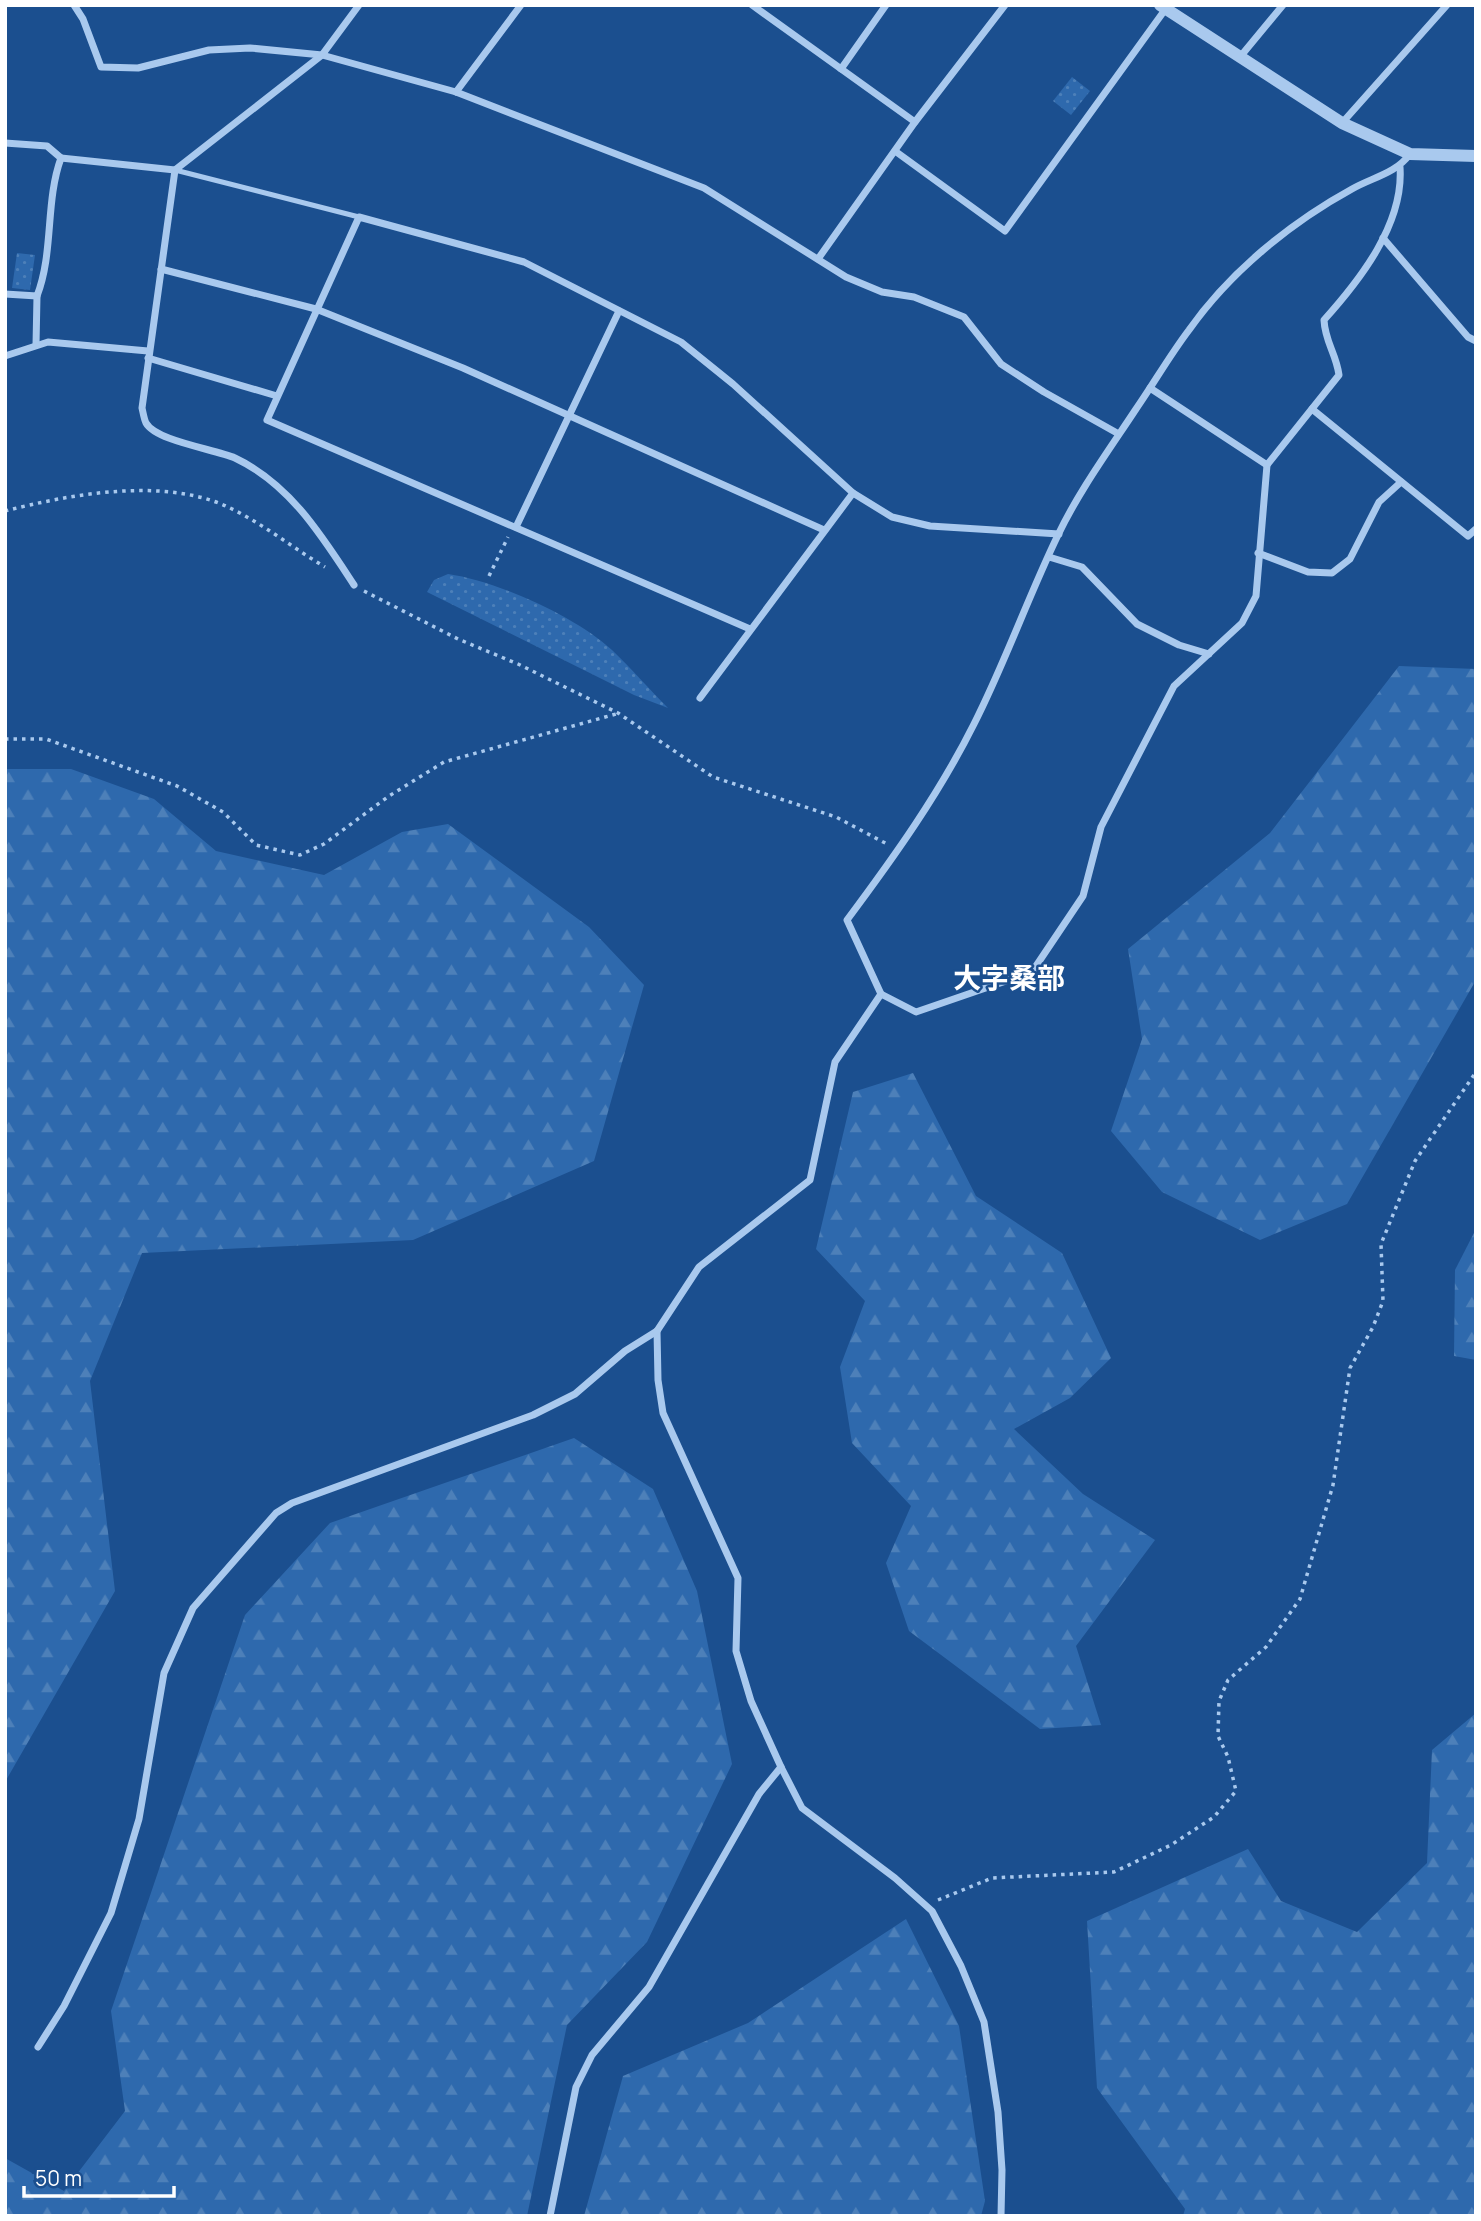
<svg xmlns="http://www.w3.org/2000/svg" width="1481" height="2221" viewBox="0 0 1481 2221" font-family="Manrope,'Noto Sans JP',sans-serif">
<defs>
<pattern id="grass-dots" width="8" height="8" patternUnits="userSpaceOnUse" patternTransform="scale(1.75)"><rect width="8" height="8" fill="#2e69ad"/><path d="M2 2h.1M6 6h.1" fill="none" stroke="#4d80b9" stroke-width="1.8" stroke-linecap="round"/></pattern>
<pattern id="forest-firs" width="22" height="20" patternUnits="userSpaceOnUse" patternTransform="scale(1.75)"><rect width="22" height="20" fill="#2e69ad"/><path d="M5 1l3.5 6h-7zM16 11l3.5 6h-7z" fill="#4d80b9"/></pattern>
</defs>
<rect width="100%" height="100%" fill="#1b4f8f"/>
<g fill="url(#grass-dots)">
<polygon points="1072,77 1090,91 1071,115 1053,101"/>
<polygon points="17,253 35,255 30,290 12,288"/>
<path d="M448,574C497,581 575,616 612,650C631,668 649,689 668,708L634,695L427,592L434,580Z"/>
</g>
<g fill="url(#forest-firs)">
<polygon points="1399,666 1476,669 1476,980 1347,1204 1260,1240 1162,1192 1111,1131 1142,1039 1128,949 1270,833"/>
<polygon points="5,769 71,769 154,799 216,851 324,875 402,832 448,824 589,927 644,985 594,1161 413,1240 142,1253 90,1381 115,1591 5,1782"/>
<polygon points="913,1073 976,1196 1062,1253 1111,1358 1070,1398 1014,1429 1083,1494 1155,1540 1076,1646 1101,1725 1040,1729 909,1631 886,1563 911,1506 852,1443 840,1367 865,1301 816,1249 853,1092"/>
<polygon points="1476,1229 1476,1360 1454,1356 1455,1270"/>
<polygon points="574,1438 653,1489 697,1591 732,1764 647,1942 567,2025 527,2216 5,2216 5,2158 64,2191 125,2111 111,2011 245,1615 330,1523"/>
<polygon points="1476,1713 1476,2216 1183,2216 1185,2209 1097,2088 1087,1921 1248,1849 1281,1901 1357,1932 1427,1863 1432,1750"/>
<polygon points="906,1919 959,2026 985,2201 981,2216 584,2216 623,2076 748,2023"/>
</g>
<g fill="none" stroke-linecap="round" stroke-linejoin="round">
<g stroke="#a9c9ee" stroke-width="3.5" stroke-dasharray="3.5 5" stroke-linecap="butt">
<path d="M5,511C71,494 164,477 228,507C262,523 293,548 325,567"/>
<polyline points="489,576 508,537"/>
<polyline points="364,591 458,639 518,664 618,713 713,777 836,817 887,844"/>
<polyline points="5,739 46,739 177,786 223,812 256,845 300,855 324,844 389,796 444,762 616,714"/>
<polyline points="938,1900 992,1878 1114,1872 1171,1845 1214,1817 1236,1791 1228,1757 1218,1736 1219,1701 1228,1680 1266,1647 1300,1599 1333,1485 1350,1368 1373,1327 1383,1301 1381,1244 1415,1161 1476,1072"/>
</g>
<polyline stroke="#a9c9ee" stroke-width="5" points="175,170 359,217"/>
<g stroke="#a9c9ee" stroke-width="7">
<polyline points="74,5 83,19 101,67 138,68 209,50 250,48 322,55 456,92 704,188 846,277 882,292 914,297 964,317 1001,364 1044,392 1117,433"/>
<polyline points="752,5 915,122"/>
<polyline points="1240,57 1283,5"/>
<polyline points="841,69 886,5"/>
<polyline points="456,92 521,5"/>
<polyline points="1342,123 1447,5"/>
<polyline points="5,143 47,146 61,158"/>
<polyline points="895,151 1005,231 1167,7"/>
<polyline points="61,158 175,170"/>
<path d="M1400,167C1404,224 1360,280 1324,320C1325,342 1336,353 1339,375L1267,465L1256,596L1242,623L1174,686L1101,827L1083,896L1032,972L916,1012L881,994L847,920C894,857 939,794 974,724C1005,663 1028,597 1058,535C1079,491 1109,450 1136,409C1154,383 1170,355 1189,330C1230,272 1290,223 1352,189C1373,177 1395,174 1410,154"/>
<polyline points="1383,238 1468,337 1476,341"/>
<polyline points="818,259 915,122 1005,5"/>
<polyline points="161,269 316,309 463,368 824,530"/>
<path d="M5,294L37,296C54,252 45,202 61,158"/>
<polyline points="36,345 37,296"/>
<polyline points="5,356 48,342 148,351"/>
<polyline points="148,358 277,396"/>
<polyline points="1150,388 1267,465"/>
<polyline points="1312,409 1468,536 1476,529"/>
<polyline points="516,527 619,311"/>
<polyline points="1258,553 1308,572 1332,573 1350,559 1379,502 1401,482"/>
<polyline points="1049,557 1082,567 1137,624 1179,645 1209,654"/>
<path d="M354,585C322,536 290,484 235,458C214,449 156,441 146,423C144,419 143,412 142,408L175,170L322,55L359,5"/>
<polyline points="750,629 267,420 359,217 524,262 681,342 733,384 853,493 892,517 930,526 1059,534"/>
<polyline points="700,698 853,493"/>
<polyline points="657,1331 658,1380 663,1413 738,1578 736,1651 751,1701 781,1767 802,1808 895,1878 932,1911 961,1966 984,2022 998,2112 1002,2170 1001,2216"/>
<polyline points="38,2047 64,2006 111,1913 139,1819 164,1673 193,1608 276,1513 292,1503 533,1415 575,1394 625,1351 657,1331 699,1267 810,1180 835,1062 881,994"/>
<polyline points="550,2216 576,2087 592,2055 649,1987 759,1794 781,1767"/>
</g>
<polyline stroke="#a9c9ee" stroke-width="12" points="1160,5 1342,123 1410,154 1476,156"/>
</g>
<g text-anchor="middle" stroke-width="5" stroke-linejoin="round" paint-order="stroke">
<g font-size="28" font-weight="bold" fill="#fff" stroke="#1b4f8f">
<text x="1009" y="988">大字桑部</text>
</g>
</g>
<rect width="1481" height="2221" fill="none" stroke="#ffffff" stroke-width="14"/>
<path d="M24 2186v10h150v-10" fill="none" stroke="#ffffff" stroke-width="3.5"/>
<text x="35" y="2186" font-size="21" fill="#ffffff" stroke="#1b4f8f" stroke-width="5" paint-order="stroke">50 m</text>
</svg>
